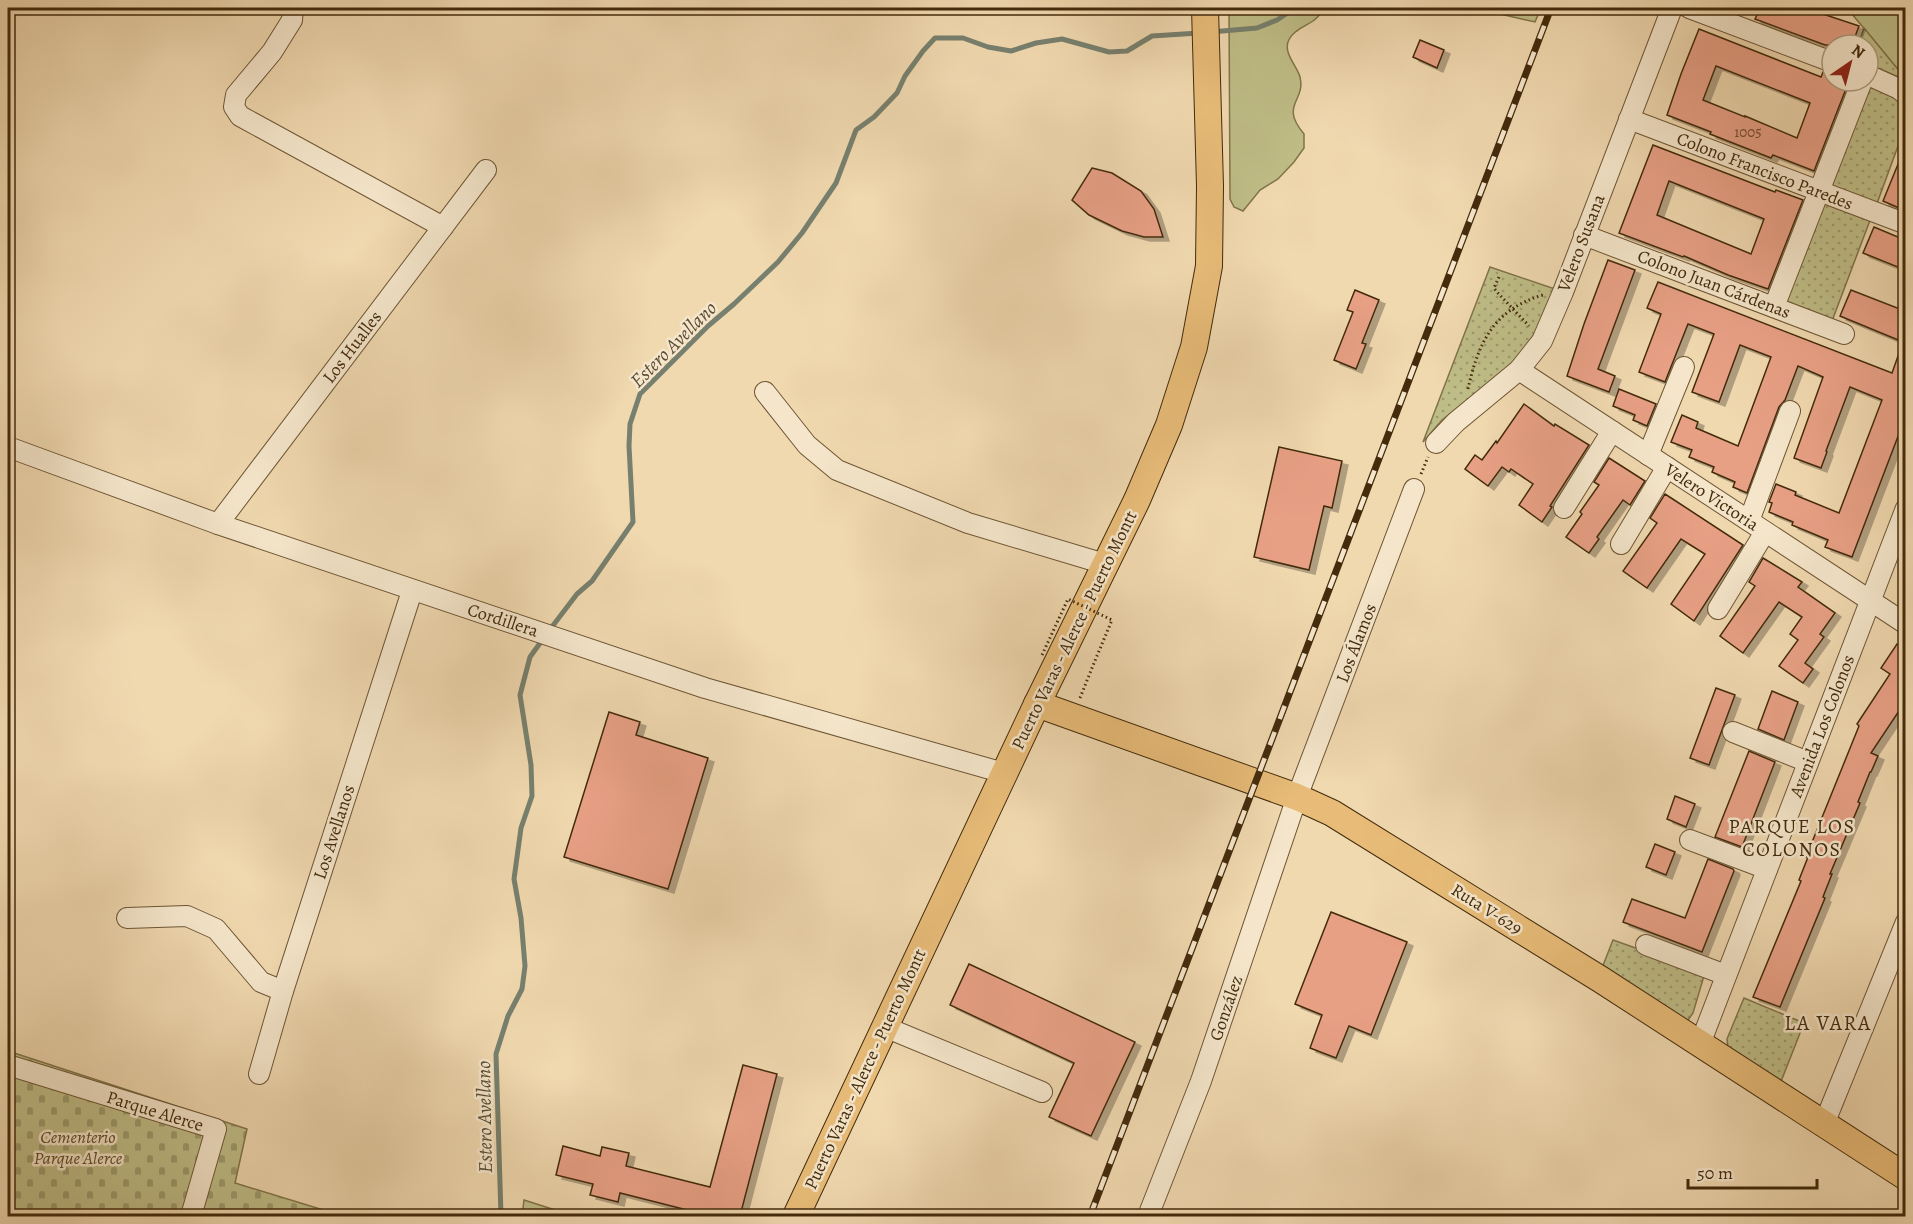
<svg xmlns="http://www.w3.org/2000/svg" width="1913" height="1224" viewBox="0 0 1913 1224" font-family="Alegreya,serif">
<defs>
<pattern id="cemetery-stones" width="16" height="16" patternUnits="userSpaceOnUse" patternTransform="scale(1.5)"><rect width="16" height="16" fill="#bfbd87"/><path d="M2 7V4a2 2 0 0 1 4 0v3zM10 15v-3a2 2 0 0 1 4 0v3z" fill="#9d9a6d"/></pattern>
<pattern id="park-dots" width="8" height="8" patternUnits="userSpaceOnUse" patternTransform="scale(1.5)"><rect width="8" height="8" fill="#bfbd87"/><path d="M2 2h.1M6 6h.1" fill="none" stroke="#9d9a6d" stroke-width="1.8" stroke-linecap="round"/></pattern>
<filter id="shadow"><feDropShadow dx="6" dy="4" stdDeviation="0" flood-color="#0004"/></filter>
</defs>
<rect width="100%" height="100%" fill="#f0d8af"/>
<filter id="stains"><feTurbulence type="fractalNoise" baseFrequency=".00333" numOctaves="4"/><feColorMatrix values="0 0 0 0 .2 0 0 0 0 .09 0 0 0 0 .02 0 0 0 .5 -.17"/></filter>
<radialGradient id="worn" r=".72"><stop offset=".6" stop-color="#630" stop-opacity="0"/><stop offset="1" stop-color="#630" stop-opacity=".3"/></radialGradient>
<g fill="#bfbd87" stroke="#81744a" stroke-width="1.5">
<path d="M1229,8H1326C1322,12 1318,17 1313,21C1304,27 1292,31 1288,42C1284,54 1297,66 1300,77C1306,102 1279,104 1304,134V148L1294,162L1278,179L1260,190L1243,211L1234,207L1230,199Z"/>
<polygon points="1474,8 1541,8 1535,22"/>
<polygon points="1847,8 1905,8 1905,78"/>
<polygon points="524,1200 574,1216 522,1216"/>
</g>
<polygon fill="url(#cemetery-stones)" stroke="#81744a" stroke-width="1.5" points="8,1051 247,1129 235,1183 343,1216 8,1216"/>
<g fill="url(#park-dots)" stroke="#81744a" stroke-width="1.5">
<polygon points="1864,28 1905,78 1905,80 1868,64 1868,45 1858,45"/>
<polygon points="1875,85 1905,103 1905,127 1876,206 1834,190 1831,179 1867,86"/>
<polygon points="1831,200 1872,215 1832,321 1789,304 1786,300 1821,205"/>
<polygon points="1490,267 1555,289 1540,327 1510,367 1442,420 1423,442"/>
<polygon points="1613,940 1700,971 1704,976 1693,1013 1686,1023 1602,968"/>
<polygon points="1744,998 1804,1023 1780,1084 1728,1048 1727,1039"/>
</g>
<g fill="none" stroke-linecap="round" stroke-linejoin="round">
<g stroke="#77806e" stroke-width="5">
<polyline points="1211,32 1257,28 1277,20 1295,8"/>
<polyline points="548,632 577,594 592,581 633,522 629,446 630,424 640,394 708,326 734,304 778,262 802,233 836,183 856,130 874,117 897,93 905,76 923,51 935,38 963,38 988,47 1011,51 1036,43 1062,39 1109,52 1127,51 1152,36 1199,33"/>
<polyline points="501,1216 496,1054 508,1016 522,989 525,966 521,918 514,879 521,828 532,796 531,765 520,695 530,657 543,639"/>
</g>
</g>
<g fill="#e8a085" stroke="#432b0c" stroke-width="1.5" fill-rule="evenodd" filter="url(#shadow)">
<polygon points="1760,8 1805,8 1859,26 1852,45 1825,45 1755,19"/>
<path d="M1699,29L1821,77L1823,72L1832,74V81H1849L1814,171L1773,155L1771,158L1710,134L1711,132L1667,115L1681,74ZM1716,66L1810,103L1797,138L1745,116V117L1703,100Z"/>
<polygon points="1420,40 1444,50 1437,68 1413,57"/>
<path d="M1653,145L1775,192L1776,190L1803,200L1768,289L1728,275L1684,256L1683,257L1619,233ZM1669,181L1764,219L1751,254L1657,215Z"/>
<polygon points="1905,147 1905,192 1899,208 1883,201"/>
<polygon points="1092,168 1112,173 1141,191 1154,209 1163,237 1144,237 1122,231 1089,215 1072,200"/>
<polygon points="1874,227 1905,240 1905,270 1863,253"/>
<polygon points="1608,260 1635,270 1598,369 1615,376 1609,392 1567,376 1584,324"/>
<polygon points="1658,282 1892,373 1903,342 1840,316 1851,290 1905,311 1905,418 1852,557 1825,547 1828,540 1792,525 1793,522 1769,512 1772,503 1769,502 1776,484 1796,492 1795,495 1839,513 1882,400 1850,387 1826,451 1827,452 1821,468 1794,458 1823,377 1798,366 1785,400 1779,407 1747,493 1733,487 1735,482 1712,472 1714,467 1689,457 1692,450 1671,442 1682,415 1698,422 1696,428 1738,446 1771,357 1740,345 1719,402 1692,392 1714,334 1688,324 1665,382 1639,372 1661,314 1647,308"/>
<polygon points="1355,290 1379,300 1362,343 1366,344 1356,369 1334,360 1353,312 1347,310"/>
<polygon points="1619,389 1656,404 1647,426 1633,420 1635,415 1613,406"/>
<polygon points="1524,404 1554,426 1555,424 1589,445 1550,506 1552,507 1542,522 1519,505 1533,484 1511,469 1509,472 1502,467 1488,486 1465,469 1475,455 1482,460 1496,441 1497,443"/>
<polygon points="1279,447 1342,461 1332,508 1324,506 1309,570 1254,557"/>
<polygon points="1609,458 1645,481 1630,505 1623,500 1597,537 1599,539 1589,553 1566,537 1582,514 1580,512 1599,485 1594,482"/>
<polygon points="1665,494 1743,545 1694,621 1671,604 1705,554 1681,539 1647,588 1623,571 1657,523 1650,518"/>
<polygon points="1763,558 1802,582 1798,587 1835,613 1820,634 1824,637 1805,663 1813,669 1803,683 1779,666 1798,640 1790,634 1802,617 1779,602 1743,653 1720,636 1755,586 1749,582"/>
<polygon points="1897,644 1905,650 1905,702 1871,753 1878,756 1871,772 1870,772 1858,802 1860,803 1830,874 1832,874 1823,897 1825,898 1780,1007 1753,997 1801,881 1799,880 1808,857 1806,857 1859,726 1857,724 1890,674 1881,668"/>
<polygon points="1716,688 1735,695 1709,765 1690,758"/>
<polygon points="1772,691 1798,702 1784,740 1758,729"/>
<polygon points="609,712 640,722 636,735 708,758 668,889 564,857"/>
<polygon points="1749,751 1775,762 1742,847 1715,837"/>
<polygon points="1675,796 1695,804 1686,827 1667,819"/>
<polygon points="1655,844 1675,852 1666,875 1646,867"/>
<polygon points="1708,859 1733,869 1734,871 1702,952 1623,922 1632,899 1685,918"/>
<polygon points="1331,912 1407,942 1371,1035 1349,1026 1336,1058 1310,1048 1322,1015 1295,1004"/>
<polygon points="969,964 1135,1042 1091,1136 1049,1117 1074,1063 950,1005"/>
<polygon points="743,1065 777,1074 740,1216 702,1216 703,1214 620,1193 618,1202 590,1195 593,1184 556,1175 563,1146 600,1156 602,1147 629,1153 626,1166 710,1187"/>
</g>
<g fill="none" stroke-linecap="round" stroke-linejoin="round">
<g stroke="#6e5635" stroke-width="22">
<g id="minor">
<polyline points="293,8 292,20 272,52 236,95 234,107 240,116 443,227"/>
<polyline points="1689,8 1832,62"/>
<polyline points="1868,75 1899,89 1906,95"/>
<polyline points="1629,119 1901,222"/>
<polyline points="1584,235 1844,334"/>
<polyline points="1774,307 1862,81"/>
<polyline points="1519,370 1906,624"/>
<polyline points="765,392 807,445 837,470 968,523 1105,564"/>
<polyline points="1436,443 1456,422 1519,370 1542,341 1563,292 1672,8"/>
<polyline points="8,447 218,524 705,688 1004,773"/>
<polyline points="1648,455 1684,367"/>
<polyline points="1564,508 1612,431"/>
<polyline points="1749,521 1790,411"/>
<polyline points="218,524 486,170"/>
<polyline points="1621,544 1667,467"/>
<polyline points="1718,609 1765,532"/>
<polyline points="1733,732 1808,762"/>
<polyline points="1690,840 1767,869"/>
<polyline points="127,918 187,916 216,929 261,982 283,991"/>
<polyline points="1646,945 1726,975"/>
<polyline points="885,1027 1042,1092"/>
<polyline points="1700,1044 1906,508"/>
<polyline points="8,1065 216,1129 191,1216"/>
<polyline points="259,1074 283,991 412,591"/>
<polyline points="1824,1124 1906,922"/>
<polyline points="1148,1216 1201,1081 1297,797 1414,489"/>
</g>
</g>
<g stroke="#432b0c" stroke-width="28">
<g id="major">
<polyline points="1037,704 1297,797 1332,813 1600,979 1906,1177"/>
<polyline points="796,1216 1037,704 1137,500 1169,425 1194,347 1209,266 1210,186 1205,8"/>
</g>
</g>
<g stroke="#432b0c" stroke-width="3" stroke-dasharray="1.5 3" stroke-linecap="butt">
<polyline points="1499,277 1494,288 1496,291 1529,326"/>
<path d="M1468,389C1478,343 1494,309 1543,295"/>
<polyline points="1421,474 1428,457"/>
<polyline points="1080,698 1094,663"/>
</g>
<use href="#minor" stroke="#f5e6cb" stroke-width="20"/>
<use href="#major" stroke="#e8bc78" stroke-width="26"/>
<g stroke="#432b0c" stroke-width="7">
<polyline id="rail" points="1090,1216 1551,8"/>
</g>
<use href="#rail" stroke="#f5e6cb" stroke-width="4.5" stroke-dasharray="14" stroke-linecap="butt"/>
<polyline stroke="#432b0c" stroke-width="3" stroke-dasharray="1.5 3" stroke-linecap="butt" points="1042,655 1068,599 1112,620 1094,663"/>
</g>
<g text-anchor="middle" stroke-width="5" stroke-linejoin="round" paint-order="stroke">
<g font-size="15" fill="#6c482a">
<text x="1748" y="137">1005</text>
</g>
<g font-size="18" fill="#432b0c" stroke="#f5e6cb">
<text transform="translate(1765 171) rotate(21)" y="6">Colono Francisco Paredes</text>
<text transform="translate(1581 243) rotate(-69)" y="6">Velero Susana</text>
<text transform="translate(1714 284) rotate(21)" y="6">Colono Juan Cárdenas</text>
<text transform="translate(352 347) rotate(-53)" y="6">Los Hualles</text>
<text transform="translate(1712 497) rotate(33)" y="6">Velero Victoria</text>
<text transform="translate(503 620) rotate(18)" y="6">Cordillera</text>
<text transform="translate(1074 630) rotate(-64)" y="6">Puerto Varas - Alerce - Puerto Montt</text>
<text transform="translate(1356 643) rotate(-69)" y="6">Los Álamos</text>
<text transform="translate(1822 726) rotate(-69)" y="6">Avenida Los Colonos</text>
<text transform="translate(334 832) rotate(-72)" y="6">Los Avellanos</text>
<text transform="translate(1487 909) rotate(32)" y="6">Ruta V-629</text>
<text transform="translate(1226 1008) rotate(-71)" y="6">González</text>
<text transform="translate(865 1069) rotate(-65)" y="6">Puerto Varas - Alerce - Puerto Montt</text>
<text transform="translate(155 1111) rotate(17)" y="6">Parque Alerce</text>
</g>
<g font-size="18" font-style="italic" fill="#5c4825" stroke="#f5e6cb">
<text x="78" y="1143">Cementerio<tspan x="78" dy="21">Parque Alerce</tspan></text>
</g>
<g font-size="20" font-style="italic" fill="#594e35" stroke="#f5e6cb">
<text transform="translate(673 344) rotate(-45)" y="7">Estero Avellano</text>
<text transform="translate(484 1117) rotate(-91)" y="7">Estero Avellano</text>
</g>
<g font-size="20" letter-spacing="1.5" fill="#432b0c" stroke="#f5e6cb">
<text x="1792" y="833">PARQUE LOS<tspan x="1792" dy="23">COLONOS</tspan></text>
</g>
<g font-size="21" letter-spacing="1.5" fill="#432b0c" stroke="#f5e6cb">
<text x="1828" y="1030">LA VARA</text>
</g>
</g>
<rect width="1913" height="1224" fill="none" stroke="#f0d8af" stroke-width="30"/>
<rect x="9" y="9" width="1895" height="1206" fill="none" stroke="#432b0c" stroke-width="3"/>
<rect x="15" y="15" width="1883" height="1194" fill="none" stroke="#432b0c" stroke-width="1.5"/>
<g transform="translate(1850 63) rotate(35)"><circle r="28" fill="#f5e6cb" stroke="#ae9b7f" stroke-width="1.5"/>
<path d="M0-4.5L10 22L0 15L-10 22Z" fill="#8f2418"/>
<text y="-9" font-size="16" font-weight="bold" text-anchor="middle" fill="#432b0c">N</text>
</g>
<path d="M1688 1179v9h129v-9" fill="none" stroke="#432b0c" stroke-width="3"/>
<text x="1697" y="1179" font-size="18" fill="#432b0c" stroke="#f5e6cb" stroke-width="4.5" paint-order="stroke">50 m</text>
<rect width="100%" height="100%" filter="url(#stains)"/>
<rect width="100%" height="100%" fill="url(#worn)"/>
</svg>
